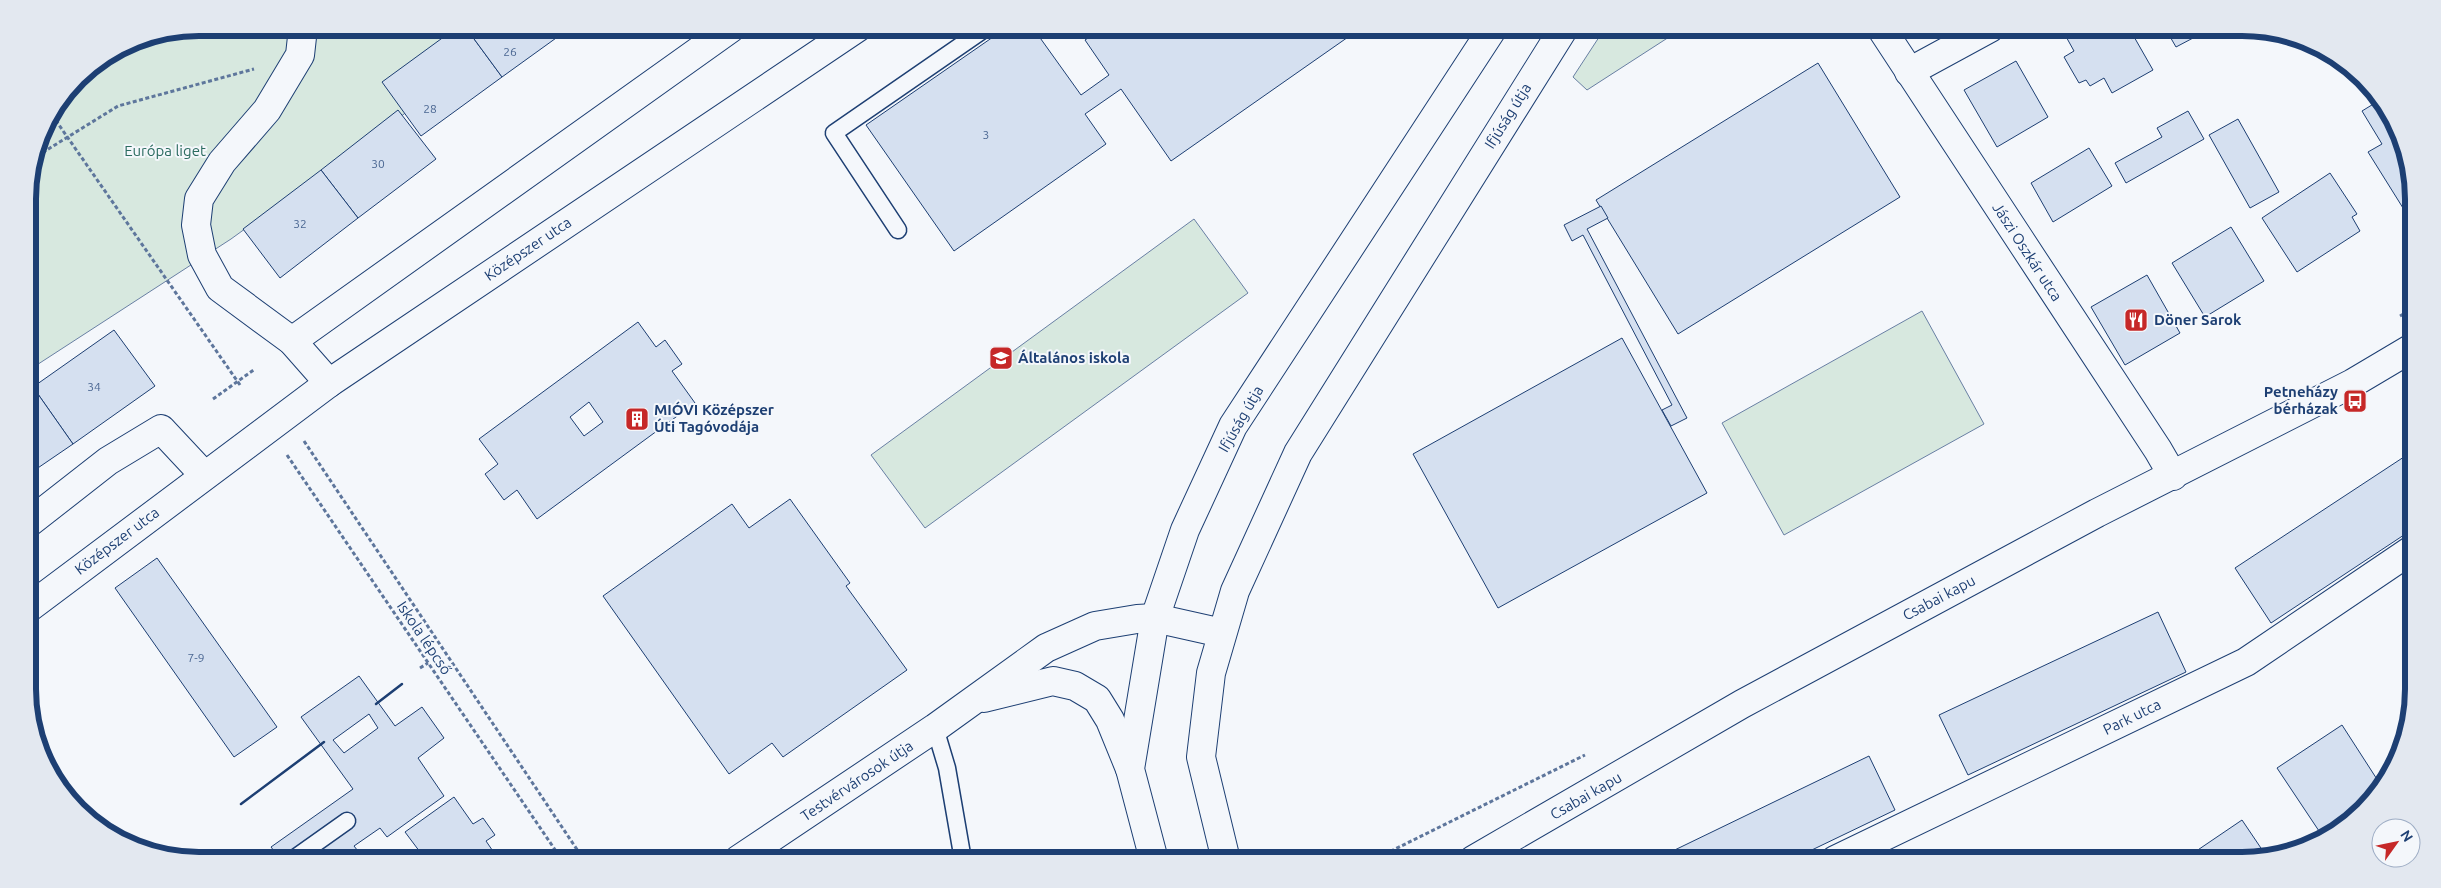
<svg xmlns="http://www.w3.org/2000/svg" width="2441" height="888" viewBox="0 0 2441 888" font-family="Ubuntu,sans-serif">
<rect width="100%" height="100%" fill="#f4f7fb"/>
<g fill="#d7e8df" stroke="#687fa3">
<polygon points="199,28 523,28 231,239 29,370 28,188 45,123 86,70 134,40"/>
<polygon points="1605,28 1683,28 1587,90 1573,77"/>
<polygon points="1194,219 1248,293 925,528 871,455"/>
<polygon points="1922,311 1984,424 1784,535 1722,423"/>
</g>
<g fill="#d5e0f0" stroke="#1d3f73" fill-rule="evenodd">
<polygon points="456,28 466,28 502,77 421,136 382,82"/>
<polygon points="466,28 570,28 502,77"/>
<polygon points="1006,28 1033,28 1081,95 1109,75 1085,40 1103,28 1361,28 1171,161 1121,89 1085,114 1106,144 954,251 866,125"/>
<polygon points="2073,28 2129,28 2153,70 2112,93 2104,78 2090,86 2086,80 2079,83 2064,57 2074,51 2064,33"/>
<polygon points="2165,28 2212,28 2176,47"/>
<polygon points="2016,61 2048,117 1997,147 1964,90"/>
<polygon points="1818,63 1900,197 1678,334 1596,200"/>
<polygon points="2380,100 2396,124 2412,177 2412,203 2403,208 2368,152 2382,144 2362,111"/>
<polygon points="398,110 436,159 358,218 321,170"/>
<polygon points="2188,111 2204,139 2126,183 2115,163 2162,137 2157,128"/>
<polygon points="2238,119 2279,192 2250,208 2209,135"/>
<polygon points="2089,148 2112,186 2053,222 2031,183"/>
<polygon points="321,170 358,218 280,278 243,229"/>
<polygon points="2330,173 2357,214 2352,217 2360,231 2297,272 2262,218"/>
<polygon points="1601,206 1608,218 1587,229 1687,418 1671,426 1662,410 1672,405 1583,235 1572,241 1564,225"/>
<polygon points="2231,227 2264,281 2205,317 2172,263"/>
<polygon points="2147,275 2180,333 2125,365 2091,307"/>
<path d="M638,322L656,347L665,340L682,364L672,371L695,403L537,519L517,490L504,500L485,474L498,464L479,439ZM589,402L603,422L584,436L570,417Z"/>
<polygon points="114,330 155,386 73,444 33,387"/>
<polygon points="1622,338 1707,493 1498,608 1413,454"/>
<polygon points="33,387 73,444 29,474 29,390"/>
<polygon points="2413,451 2413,529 2271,623 2235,568"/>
<polygon points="790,499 850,583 846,586 907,670 783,757 772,743 729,774 603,596 732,504 749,528"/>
<polygon points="157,558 277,727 234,757 115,588"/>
<polygon points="2158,612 2186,672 1968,775 1939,715"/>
<path d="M359,676L395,726L422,707L444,738L418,758L444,796L387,837L380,828L354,846L365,860H281L271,847L353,789L301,717ZM369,714L378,728L344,753L333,740Z"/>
<polygon points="2342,725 2382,787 2346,825 2323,837 2277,768"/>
<polygon points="1869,756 1895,810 1791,860 1654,860"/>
<polygon points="454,797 473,824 483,818 495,835 486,841 499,860 426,860 405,832"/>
<polygon points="2242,820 2267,857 2253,860 2183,860"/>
</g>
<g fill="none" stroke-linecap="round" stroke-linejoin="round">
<g stroke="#1d3f73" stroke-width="19">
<g id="lane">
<polyline points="898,230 834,133 986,28"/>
<polyline points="935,728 947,768 963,860"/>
<polyline points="292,860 347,821"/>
</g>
</g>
<g stroke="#1d3f73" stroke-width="30">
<g id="street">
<polyline points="303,28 300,55 267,110 222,162 199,199 196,225 202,255 220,288 292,341 329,383"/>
<polyline points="1881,28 2158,450 2173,476"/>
<polyline points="1909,72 1990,28"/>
<polyline points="292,341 731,28"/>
<polyline points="30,522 108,461 161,429 204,475"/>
<polyline points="30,607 329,383 857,28"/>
<polyline points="984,698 1053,681 1075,686 1097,699 1110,720 1130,769"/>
<polyline points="738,860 935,728 1046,648 1095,626 1137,619 1155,618 1222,633"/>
<polyline points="1154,860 1130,769 1155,618 1185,530 1233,426 1493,28"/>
<polyline points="1226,860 1201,757 1211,673 1235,591 1298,453 1564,28"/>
<polyline points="1835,860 2246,662 2413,549"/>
</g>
</g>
<g stroke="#1d3f73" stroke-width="30">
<polyline id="secondary" points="1473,860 1742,704 2097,513 2353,383 2412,348"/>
</g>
<g stroke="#5e769c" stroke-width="3" stroke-dasharray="4 2.5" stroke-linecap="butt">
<polyline points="52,115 240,385"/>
<polyline points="37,156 118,106 254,69"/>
<polyline points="2400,316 2412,309"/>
<polyline points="213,399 255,369"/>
<polyline points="304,441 584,860"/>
<polyline points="287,455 562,860"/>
<polyline points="420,668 428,663"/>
<polyline points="1373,860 1585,755"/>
</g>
<use href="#lane" stroke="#f4f7fb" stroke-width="16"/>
<use href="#street" stroke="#f4f7fb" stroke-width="28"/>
<use href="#secondary" stroke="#f4f7fb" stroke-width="28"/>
<g stroke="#1d3f73" stroke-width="2.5">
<polyline points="376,704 402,684"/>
<polyline points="241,804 324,742"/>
</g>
</g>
<defs>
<g id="restaurant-square" transform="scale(1.25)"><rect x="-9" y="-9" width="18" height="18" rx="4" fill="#c62828" stroke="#f4f7fb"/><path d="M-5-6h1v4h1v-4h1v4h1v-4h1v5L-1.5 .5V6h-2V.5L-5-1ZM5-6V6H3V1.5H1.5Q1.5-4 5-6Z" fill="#fff"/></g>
<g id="school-square" transform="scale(1.25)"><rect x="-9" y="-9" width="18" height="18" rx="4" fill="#c62828" stroke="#f4f7fb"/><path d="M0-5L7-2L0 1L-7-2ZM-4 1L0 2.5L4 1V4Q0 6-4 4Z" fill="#fff"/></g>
<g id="bus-square" transform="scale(1.25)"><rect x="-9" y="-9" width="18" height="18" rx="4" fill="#c62828" stroke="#f4f7fb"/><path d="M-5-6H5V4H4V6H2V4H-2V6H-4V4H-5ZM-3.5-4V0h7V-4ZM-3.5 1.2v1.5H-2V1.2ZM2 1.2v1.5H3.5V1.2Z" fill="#fff"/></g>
<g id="building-square" transform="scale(1.25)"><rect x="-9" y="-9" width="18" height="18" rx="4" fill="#c62828" stroke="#f4f7fb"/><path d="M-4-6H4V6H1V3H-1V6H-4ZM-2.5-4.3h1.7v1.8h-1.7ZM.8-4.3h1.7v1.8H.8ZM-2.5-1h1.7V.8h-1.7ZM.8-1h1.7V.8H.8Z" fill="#fff"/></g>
</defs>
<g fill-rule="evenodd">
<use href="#restaurant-square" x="2136" y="320"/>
<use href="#school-square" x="1001" y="358"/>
<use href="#bus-square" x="2355" y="401"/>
<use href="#building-square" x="637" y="419"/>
</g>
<g text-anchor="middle" stroke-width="4" stroke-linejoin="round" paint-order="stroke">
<g font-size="12" fill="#4b6792">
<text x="510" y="56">26</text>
<text x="430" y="113">28</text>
<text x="986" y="139">3</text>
<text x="378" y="168">30</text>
<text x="300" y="228">32</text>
<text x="94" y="391">34</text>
<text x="196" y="662">7-9</text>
</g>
<g font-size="15" fill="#1d3f73" stroke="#f4f7fb">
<text transform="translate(1508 116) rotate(-58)" y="5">Ifjúság útja</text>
<text transform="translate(528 249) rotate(-34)" y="5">Középszer utca</text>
<text transform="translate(2027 252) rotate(57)" y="5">Jászi Oszkár utca</text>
<text transform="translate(1241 419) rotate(-60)" y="5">Ifjúság útja</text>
<text transform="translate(117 541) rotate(-37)" y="5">Középszer utca</text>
<text transform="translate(1939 598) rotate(-28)" y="5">Csabai kapu</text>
<text transform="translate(424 638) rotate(56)" y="5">Iskola lépcső</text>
<text transform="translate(2132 717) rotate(-26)" y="5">Park utca</text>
<text transform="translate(857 781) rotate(-34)" y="5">Testvérvárosok útja</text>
<text transform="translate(1586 796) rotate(-30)" y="5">Csabai kapu</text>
</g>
<g font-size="15" fill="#2c6c60" stroke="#f4f7fb">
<text x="165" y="156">Európa liget</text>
</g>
<g font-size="15" font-weight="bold" fill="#1d3f73" stroke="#f4f7fb" text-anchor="start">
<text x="2154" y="325">Döner Sarok</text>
<text x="1018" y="363">Általános iskola</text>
<text x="2338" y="397" text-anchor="end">Petneházy<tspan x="2338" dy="17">bérházak</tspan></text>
<text x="654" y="415">MIÓVI Középszer<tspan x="654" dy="17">Úti Tagóvodája</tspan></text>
</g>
</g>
<path d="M0 0H2441V888H0ZM199 36H2242A163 163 0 0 1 2405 199V689A163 163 0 0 1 2242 852H199A163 163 0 0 1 36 689V199A163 163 0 0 1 199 36Z" fill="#e3e8f0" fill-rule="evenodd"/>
<path fill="none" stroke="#1d3f73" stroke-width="6" d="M199 36H2242A163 163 0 0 1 2405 199V689A163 163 0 0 1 2242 852H199A163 163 0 0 1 36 689V199A163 163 0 0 1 199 36Z"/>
<g transform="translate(2396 843) rotate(57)"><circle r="24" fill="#f4f7fb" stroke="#9eadc5"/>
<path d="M0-4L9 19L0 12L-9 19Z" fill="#c62828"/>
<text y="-8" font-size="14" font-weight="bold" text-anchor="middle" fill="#1d3f73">N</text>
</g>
</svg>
